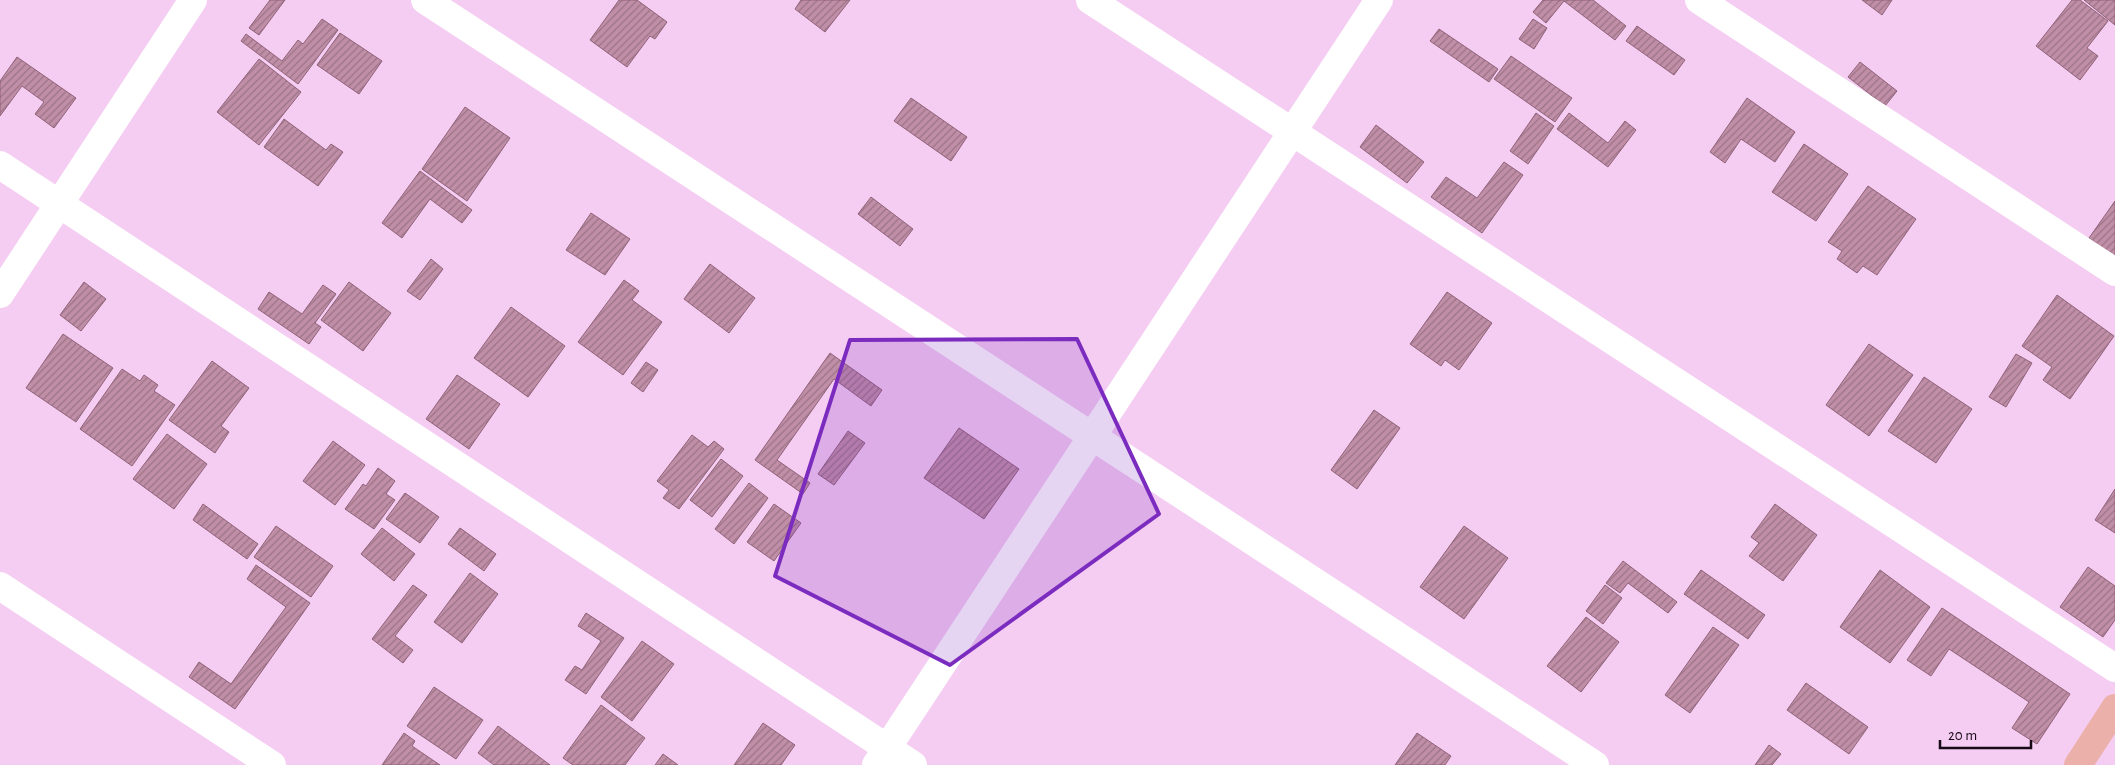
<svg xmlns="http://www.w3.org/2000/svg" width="2115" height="765" viewBox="0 0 2115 765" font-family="'Alegreya Sans',sans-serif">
<defs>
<pattern id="building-hatch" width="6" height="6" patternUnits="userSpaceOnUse" patternTransform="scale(1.25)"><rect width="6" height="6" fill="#c08fa7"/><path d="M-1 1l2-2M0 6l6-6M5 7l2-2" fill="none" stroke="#9b7387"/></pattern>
</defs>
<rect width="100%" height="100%" fill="#f5cdf2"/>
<g fill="url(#building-hatch)" stroke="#906279">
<polygon points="270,0 285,0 259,35 249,28"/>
<polygon points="619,0 637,0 667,22 655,39 650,36 627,67 590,40"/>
<polygon points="801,0 850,0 825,32 795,9"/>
<polygon points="1543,0 1593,0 1626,26 1615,40 1564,1 1546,23 1533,12"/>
<polygon points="1862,0 1892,0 1882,15"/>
<polygon points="2072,0 2080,0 2108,21 2087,48 2098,56 2080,80 2036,46"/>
<polygon points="2084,0 2115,0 2115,25"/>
<polygon points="322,19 338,30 298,84 241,41 246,34 282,61 298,40 303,44"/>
<polygon points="1533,19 1547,28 1534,49 1519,39"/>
<polygon points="1637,26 1685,60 1674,75 1626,41"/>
<polygon points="1439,29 1498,69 1489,82 1430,41"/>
<polygon points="340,33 382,61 359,94 317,65"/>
<polygon points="1511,56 1572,98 1555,122 1494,79"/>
<polygon points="17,57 76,98 54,128 35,114 44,102 22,86 0,116 0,81"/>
<polygon points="259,59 301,92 259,145 217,112"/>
<polygon points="1860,62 1897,91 1885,106 1848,77"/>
<polygon points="911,98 967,137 951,161 894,121"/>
<polygon points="1747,98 1795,132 1775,162 1741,139 1725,163 1710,152"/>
<polygon points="465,107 510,138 467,201 422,169"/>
<polygon points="1536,113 1554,126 1528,164 1510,151"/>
<polygon points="1569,113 1608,143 1625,121 1636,130 1608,167 1557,129"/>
<polygon points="284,119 326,150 331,144 343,152 318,186 264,147"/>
<polygon points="1376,125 1424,162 1407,183 1360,147"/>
<polygon points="1804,144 1848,174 1816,221 1772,192"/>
<polygon points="1504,162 1523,175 1482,233 1431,197 1446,177 1477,198"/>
<polygon points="420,171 472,210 462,223 430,199 402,238 382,223"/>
<polygon points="1868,186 1916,219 1877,275 1863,266 1857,273 1837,259 1842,251 1828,242"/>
<polygon points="871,197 913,229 900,246 858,214"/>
<polygon points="2115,201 2115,257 2089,238"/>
<polygon points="591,213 630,239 605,275 566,250"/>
<polygon points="431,259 443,269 420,300 407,291"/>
<polygon points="710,264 755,298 729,333 684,299"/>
<polygon points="624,280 639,291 632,300 662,322 623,375 578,342"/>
<polygon points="84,282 106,299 81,331 60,315"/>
<polygon points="349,282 391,313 363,351 321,320"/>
<polygon points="323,285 336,294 315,323 321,327 309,344 258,309 269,292 302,314"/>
<polygon points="1447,292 1492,323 1459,370 1445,360 1441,366 1410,344"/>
<polygon points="2057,295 2114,336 2070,399 2043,380 2052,367 2022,346"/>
<polygon points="511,307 565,346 528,397 474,358"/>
<polygon points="63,334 113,368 76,422 26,388"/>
<polygon points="1869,344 1913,375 1869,436 1826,405"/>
<polygon points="830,353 882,390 871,406 834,379 777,460 810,483 803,494 755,460"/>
<polygon points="2016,354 2032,363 2006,407 1989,397"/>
<polygon points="212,361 249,388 221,426 229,432 215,453 169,420"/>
<polygon points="646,362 658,370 643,392 631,383"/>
<polygon points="122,369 140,381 144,375 158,385 154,391 175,405 132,466 80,429"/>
<polygon points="457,375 500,404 469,449 426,419"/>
<polygon points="1924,377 1972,409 1936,463 1888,431"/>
<polygon points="1374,410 1400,428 1357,489 1331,470"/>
<polygon points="959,428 1019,469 984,519 924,478"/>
<polygon points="848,431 865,443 834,485 818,474"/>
<polygon points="167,434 207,464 174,509 133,479"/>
<polygon points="692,435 708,447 714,441 724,449 679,509 663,498 669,490 657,481"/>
<polygon points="333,441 365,465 335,505 303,481"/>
<polygon points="721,459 743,476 712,517 690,500"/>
<polygon points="378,468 395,481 386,494 395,500 374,529 345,509 363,484 366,486"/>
<polygon points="749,483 768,498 734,544 715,529"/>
<polygon points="2115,489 2115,533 2095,520"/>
<polygon points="405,493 439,517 420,543 386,519"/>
<polygon points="203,504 258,544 247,559 193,520"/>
<polygon points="774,504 801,523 774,561 747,542"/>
<polygon points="1775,504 1817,535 1783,581 1749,556 1759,543 1751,537"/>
<polygon points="276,526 333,566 311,597 254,557"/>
<polygon points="1464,526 1508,558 1464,619 1420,587"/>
<polygon points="382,528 415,554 394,581 361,554"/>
<polygon points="460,528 496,554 484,571 448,544"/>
<polygon points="1623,561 1677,602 1668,613 1628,583 1620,593 1606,583"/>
<polygon points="256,565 310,603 235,709 189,677 199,662 231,684 286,607 247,579"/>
<polygon points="2088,567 2115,586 2115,620 2103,637 2060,607"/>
<polygon points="1701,570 1765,615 1748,639 1684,594"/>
<polygon points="1880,570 1930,607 1890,663 1840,627"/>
<polygon points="470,573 498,594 462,643 434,622"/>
<polygon points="413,585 427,595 395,636 413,650 403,663 372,639"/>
<polygon points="1605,585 1622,598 1603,624 1586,611"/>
<polygon points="1942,608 2070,694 2037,744 2012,728 2029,702 1949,649 1931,676 1907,660"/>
<polygon points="586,613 624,638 586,694 565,680 575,666 582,670 601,641 578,626"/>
<polygon points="1586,617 1619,642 1581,692 1547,666"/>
<polygon points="1713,627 1739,645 1690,713 1665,695"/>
<polygon points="642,641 674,664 632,721 601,697"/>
<polygon points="1806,683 1868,727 1849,754 1787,710"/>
<polygon points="434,687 483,720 456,759 407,726"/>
<polygon points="601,705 645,738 625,765 573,765 563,758"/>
<polygon points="763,723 795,745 781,765 734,765"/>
<polygon points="498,726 550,765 494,765 478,753"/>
<polygon points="404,733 415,741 412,746 440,765 382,765"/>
<polygon points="1417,733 1451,756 1445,765 1395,765"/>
<polygon points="1769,745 1781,754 1772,765 1755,765"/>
<polygon points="663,754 678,765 655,765"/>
</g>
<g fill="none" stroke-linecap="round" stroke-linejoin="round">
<g stroke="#fff" stroke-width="28">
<polyline points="425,0 1595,765"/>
<polyline points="1090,0 2115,668"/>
<polyline points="1699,0 2115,272"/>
<polyline points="0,165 913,765"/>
<polyline points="0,294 193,0"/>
<polyline points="0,586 272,765"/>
<polyline points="876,765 1379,0"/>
</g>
<polyline stroke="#eab0a9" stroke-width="28" points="2078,765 2115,708"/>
</g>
<path fill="#7b2cbf" fill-opacity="0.2" stroke="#7b2cbf" stroke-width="4" stroke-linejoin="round" d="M1077,339L1159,514L950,665L775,576L850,340Z"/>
<path d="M1940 740v8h91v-8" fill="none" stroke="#170916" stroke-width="2.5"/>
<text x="1948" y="740" font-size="15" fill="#170916" stroke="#f5cdf2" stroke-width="4" paint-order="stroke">20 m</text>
</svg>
